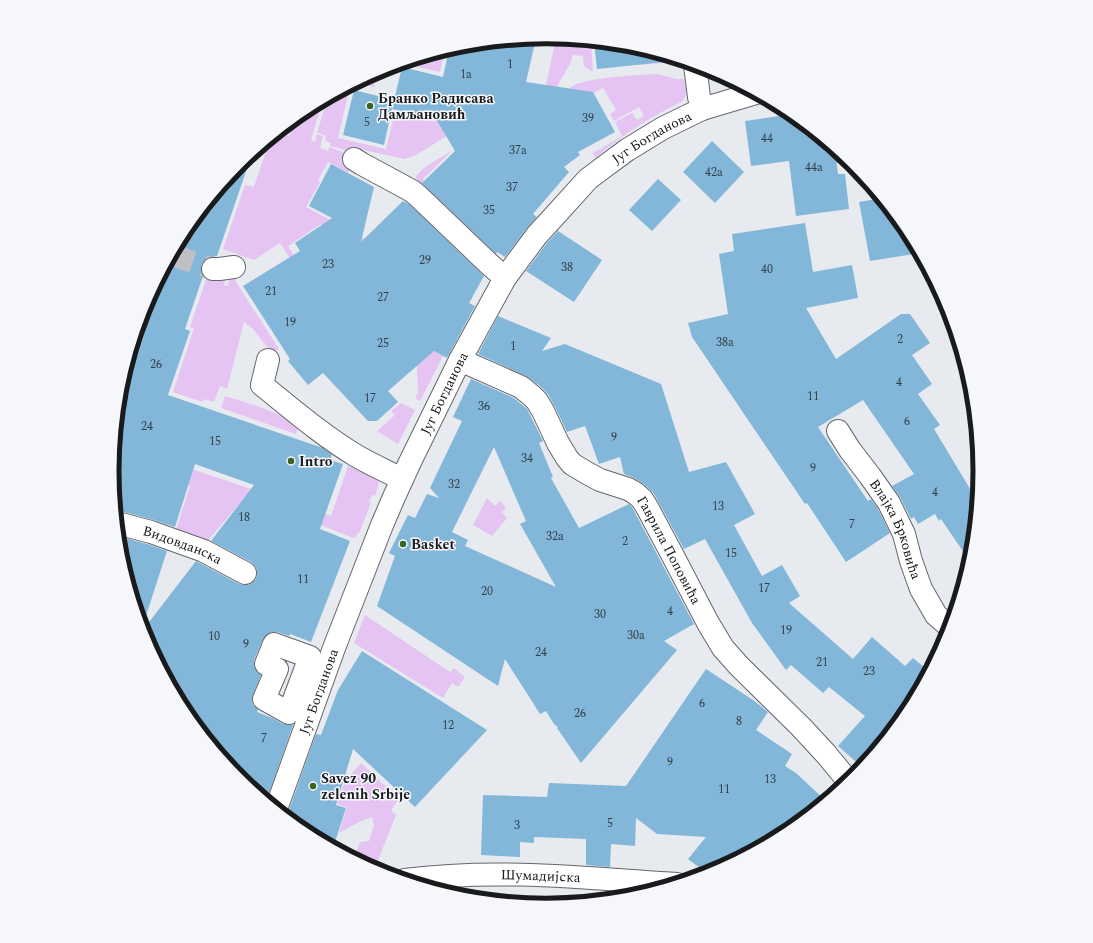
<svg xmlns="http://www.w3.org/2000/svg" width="1093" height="943" viewBox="0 0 1093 943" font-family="Spectral,serif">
<rect width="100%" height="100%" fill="#e7eaef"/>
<g fill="#e5c4f3">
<polygon points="556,38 591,41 593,71 591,71 584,66 583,56 573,55 570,64 556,88 546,85"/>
<polygon points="637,47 681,60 682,64 660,63 639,65"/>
<polygon points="445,50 440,72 404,64 404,63"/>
<polygon points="378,71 374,87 357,83"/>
<path d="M658,74L676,79H684C686,89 689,95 681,102C651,117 621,135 596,158L593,153L622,136L615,122L632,113L637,120L644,116L639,107L614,121L610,114L616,110L603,88L561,111C563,104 564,95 568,90C576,77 641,75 658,74Z"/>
<polygon points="350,86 338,138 386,149 395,112 435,122 441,92 447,136 416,155 405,159 359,149 355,158 342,149 330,146 331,143 325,141 326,136 317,132 328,98"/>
<polygon points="323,100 311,140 315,142 317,134 323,136 320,148 328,151 329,147 345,153 354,160 348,173 328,162 318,180 320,182 306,207 387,251 473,296 453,335 361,283 321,224 288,246 308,277 304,280 280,243 254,260 223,249 245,185 254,187 270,139 278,133 289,136 295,119 305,110"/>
<path d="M453,150L423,179L441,198L451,199L443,207L418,183L416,177C420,168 444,156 453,150Z"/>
<polygon points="233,271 236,282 279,349 272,353 253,329 244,322 227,389 220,386 214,402 204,399 203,402 173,392 194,328 190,327 208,274 225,280 224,285 227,286"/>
<polygon points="415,341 443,356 420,401 415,398 418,393 417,367 400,348"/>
<path d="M225,396C250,404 277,410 298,427L296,434L221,408Z"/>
<polygon points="401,403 415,410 398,444 377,431 395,415 391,411"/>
<path d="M183,466L331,516L348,466L379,477C379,484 377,490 375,496L372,495L369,502L371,503L360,531L354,538L292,514L244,498L206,543L176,530L190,486L178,481Z"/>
<polygon points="487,498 495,506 500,501 506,508 502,512 507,518 492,536 473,525"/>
<polygon points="365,615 450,672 454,668 465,677 458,687 452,683 443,698 354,643"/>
<polygon points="361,763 399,799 391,810 396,815 374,870 354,859 360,842 369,841 374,825 372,817 361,821 339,833 347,807 337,804 345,781"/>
</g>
<g fill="#83b7d9" fill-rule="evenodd">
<polygon points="536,38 526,82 593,92 615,132 578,152 580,155 564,167 569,172 533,214 537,217 527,228 505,257 497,252 496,254 422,183 455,151 436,119 392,109 402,67 443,77 449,49 462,45"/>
<polygon points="594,42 631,45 674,58 674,61 597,69"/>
<polygon points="354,90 394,100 384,145 343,135"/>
<polygon points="793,114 835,149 838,174 845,174 849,209 796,216 789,161 751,166 745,121"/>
<polygon points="712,141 744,172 715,203 683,172"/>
<polygon points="252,154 217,256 207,258 202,263 201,269 203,276 185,329 190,331 168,395 323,448 332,455 330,460 343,464 320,529 350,541 311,642 290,634 289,636 278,632 272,632 266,635 263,639 254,660 254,665 256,671 261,675 253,694 252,700 253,705 258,710 257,712 272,718 283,724 293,725 268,796 253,790 239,779 185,713 145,638 143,630 196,561 239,584 246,585 251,584 256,579 257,572 256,567 251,562 211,541 254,485 195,464 175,527 154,520 120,511 116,511 112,471 120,390 125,392 143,339 148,316 142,314 145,305 185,230 239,164"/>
<polygon points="331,164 374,187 361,242 403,201 410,205 484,276 469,303 475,306 447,358 434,351 388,391 398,402 377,421 368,421 323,373 308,385 288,361 290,359 243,286 300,251 295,243 332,218 309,206"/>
<polygon points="658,179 681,200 652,231 629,210"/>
<polygon points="882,198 908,230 920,253 870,261 859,202"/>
<polygon points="805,223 813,272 852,265 858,298 806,308 836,359 901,314 910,314 930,343 912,355 932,384 918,394 940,425 934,429 978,502 973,556 971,563 941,519 939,521 935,514 918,524 914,517 911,519 900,497 892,486 914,474 863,400 818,427 868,501 871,499 878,509 890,533 846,562 807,503 805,504 692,337 688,323 728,314 719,254 734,251 732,234"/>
<polygon points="558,231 602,260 574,302 526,271 547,243"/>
<polygon points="498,316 551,338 542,351 565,344 661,384 689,472 726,462 755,514 734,525 762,576 782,565 800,596 789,603 853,659 872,637 905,666 913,658 930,672 908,713 863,768 838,746 865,716 829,687 823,693 791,665 786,670 752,623 705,539 684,549 653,492 641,482 632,477 624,474 620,457 599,464 585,426 567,432 554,405 548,394 540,386 526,376 478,354"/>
<path d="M471,379L514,398L527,409L543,441L539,443L553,477L551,478L579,528L629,504L632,507L694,624L664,641L677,650L581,763L557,728L558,727L554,724L546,711L540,714L505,659L498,686L377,606L395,556L389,553L408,515L415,518L427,494L439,498L430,488L462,421L453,417ZM494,447L526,521L520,524L556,587L465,546L468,540L452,532Z"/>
<polygon points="118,536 147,544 167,551 142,628 120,556"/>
<polygon points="362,651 487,730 415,807 353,749 336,805 346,808 333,848 305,833 285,817 288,813 316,734 321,735 338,690"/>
<polygon points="706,669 753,700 768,712 756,730 792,754 785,766 796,773 826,801 788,833 713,873 708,874 688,859 706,837 657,834 636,818 635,846 611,844 610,867 586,865 586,839 534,837 534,843 520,842 520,857 481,855 483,795 547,797 549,783 626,786"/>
</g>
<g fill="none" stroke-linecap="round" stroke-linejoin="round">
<polyline stroke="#bec0c5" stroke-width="22" stroke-dasharray="22 11" stroke-linecap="butt" points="172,255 213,269"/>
<g stroke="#63666a" stroke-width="24">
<g id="minor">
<polyline points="695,65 699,97 702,109"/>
<polyline points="354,159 362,164 412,191 418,196 488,263 505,278"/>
<polyline points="213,269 219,269 234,267"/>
<path d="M268,360L262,385C292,409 322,435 355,455C370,464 386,471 402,479"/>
<path id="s1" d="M460,360L521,387L532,396L537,401L543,411L558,443L567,458L572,464L587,473L600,480L628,489L635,493L642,499L648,509L673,556L708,623L723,648L739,666L801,727L826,754L849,782"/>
<path id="s2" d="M838,431L850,450L870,476L889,503L904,534L911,561L921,589L936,615L951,628"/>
<path id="s3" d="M117,523L151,532L204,551L245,573"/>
<polygon points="274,644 310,657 289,713 264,699 277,669 266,664"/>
<path id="s4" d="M276,809L334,648L382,525L394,497L410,462L460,360L505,278L537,235L549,222L588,179L604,167L627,150L663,128L702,109L756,93"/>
<path id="s5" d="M405,880C495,868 587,878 677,884"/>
</g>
</g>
<use href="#minor" stroke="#fff" stroke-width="22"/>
</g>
<g fill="#3b631e" stroke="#f5f7fd" stroke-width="1.5">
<circle cx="370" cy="106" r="4"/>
<circle cx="291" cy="461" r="4"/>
<circle cx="403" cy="544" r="4"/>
<circle cx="313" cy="786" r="4"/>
</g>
<g text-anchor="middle" stroke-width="3" stroke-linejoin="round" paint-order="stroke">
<g font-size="12" fill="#34414b">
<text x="510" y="68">1</text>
<text x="466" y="78">1a</text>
<text x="588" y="122">39</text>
<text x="367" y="126">5</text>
<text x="767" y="142">44</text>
<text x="518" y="154">37a</text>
<text x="814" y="171">44a</text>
<text x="714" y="176">42a</text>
<text x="512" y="191">37</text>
<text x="489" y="214">35</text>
<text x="425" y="264">29</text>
<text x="328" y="268">23</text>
<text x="567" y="271">38</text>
<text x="767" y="273">40</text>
<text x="271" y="295">21</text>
<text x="383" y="301">27</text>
<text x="290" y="326">19</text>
<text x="900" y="343">2</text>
<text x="725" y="346">38a</text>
<text x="383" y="347">25</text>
<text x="513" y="350">1</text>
<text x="156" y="368">26</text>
<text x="899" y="386">4</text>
<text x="813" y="400">11</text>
<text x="370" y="402">17</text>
<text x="484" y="410">36</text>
<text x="907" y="425">6</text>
<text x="147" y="430">24</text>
<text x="614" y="441">9</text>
<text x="215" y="445">15</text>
<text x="527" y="462">34</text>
<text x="813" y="472">9</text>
<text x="454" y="488">32</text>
<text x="935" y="496">4</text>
<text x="718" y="510">13</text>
<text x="244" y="521">18</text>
<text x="852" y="528">7</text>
<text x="555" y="540">32a</text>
<text x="625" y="545">2</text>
<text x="731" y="557">15</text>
<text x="303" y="583">11</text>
<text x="764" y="592">17</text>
<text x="487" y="595">20</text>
<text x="670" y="615">4</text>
<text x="600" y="618">30</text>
<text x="786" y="634">19</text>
<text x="636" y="639">30a</text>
<text x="214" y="640">10</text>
<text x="246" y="648">9</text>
<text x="541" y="656">24</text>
<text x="822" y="666">21</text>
<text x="869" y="675">23</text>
<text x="702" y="707">6</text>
<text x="580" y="717">26</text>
<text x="739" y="725">8</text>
<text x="448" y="729">12</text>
<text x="264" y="742">7</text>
<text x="670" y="766">9</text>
<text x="770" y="783">13</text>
<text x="724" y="793">11</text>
<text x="610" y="827">5</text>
<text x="517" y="829">3</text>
</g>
<g font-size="14" font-weight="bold" fill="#191a1c" stroke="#f5f7fd" text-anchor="start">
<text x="378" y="103">Бранко Радисава<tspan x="378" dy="16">Дамљановић</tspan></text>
<text x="299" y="466">Intro</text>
<text x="411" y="549">Basket</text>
<text x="321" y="783">Savez 90<tspan x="321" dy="16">zelenih Srbije</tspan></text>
</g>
<g font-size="14" fill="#191a1c" stroke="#f5f7fd">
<text dy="5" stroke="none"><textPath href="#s4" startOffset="785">Југ Богданова</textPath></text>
<text dy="5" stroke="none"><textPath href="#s4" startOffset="449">Југ Богданова</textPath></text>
<text dy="5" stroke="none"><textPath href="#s2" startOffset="115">Влајка Брковића</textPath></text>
<text dy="5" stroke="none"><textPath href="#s3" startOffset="69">Видовданска</textPath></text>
<text dy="5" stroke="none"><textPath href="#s1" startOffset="297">Гаврила Поповића</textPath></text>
<text dy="5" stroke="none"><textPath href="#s4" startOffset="125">Југ Богданова</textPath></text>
<text dy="5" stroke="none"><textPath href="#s5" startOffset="136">Шумадијска</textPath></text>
</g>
</g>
<path d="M0 0H1093V943H0ZM119 471a427 427 0 1 1 854 0a427 427 0 1 1-854 0Z" fill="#f5f7fd" fill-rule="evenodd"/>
<path fill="none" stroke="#191a1c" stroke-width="5" d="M119 471a427 427 0 1 1 854 0a427 427 0 1 1-854 0Z"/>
</svg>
